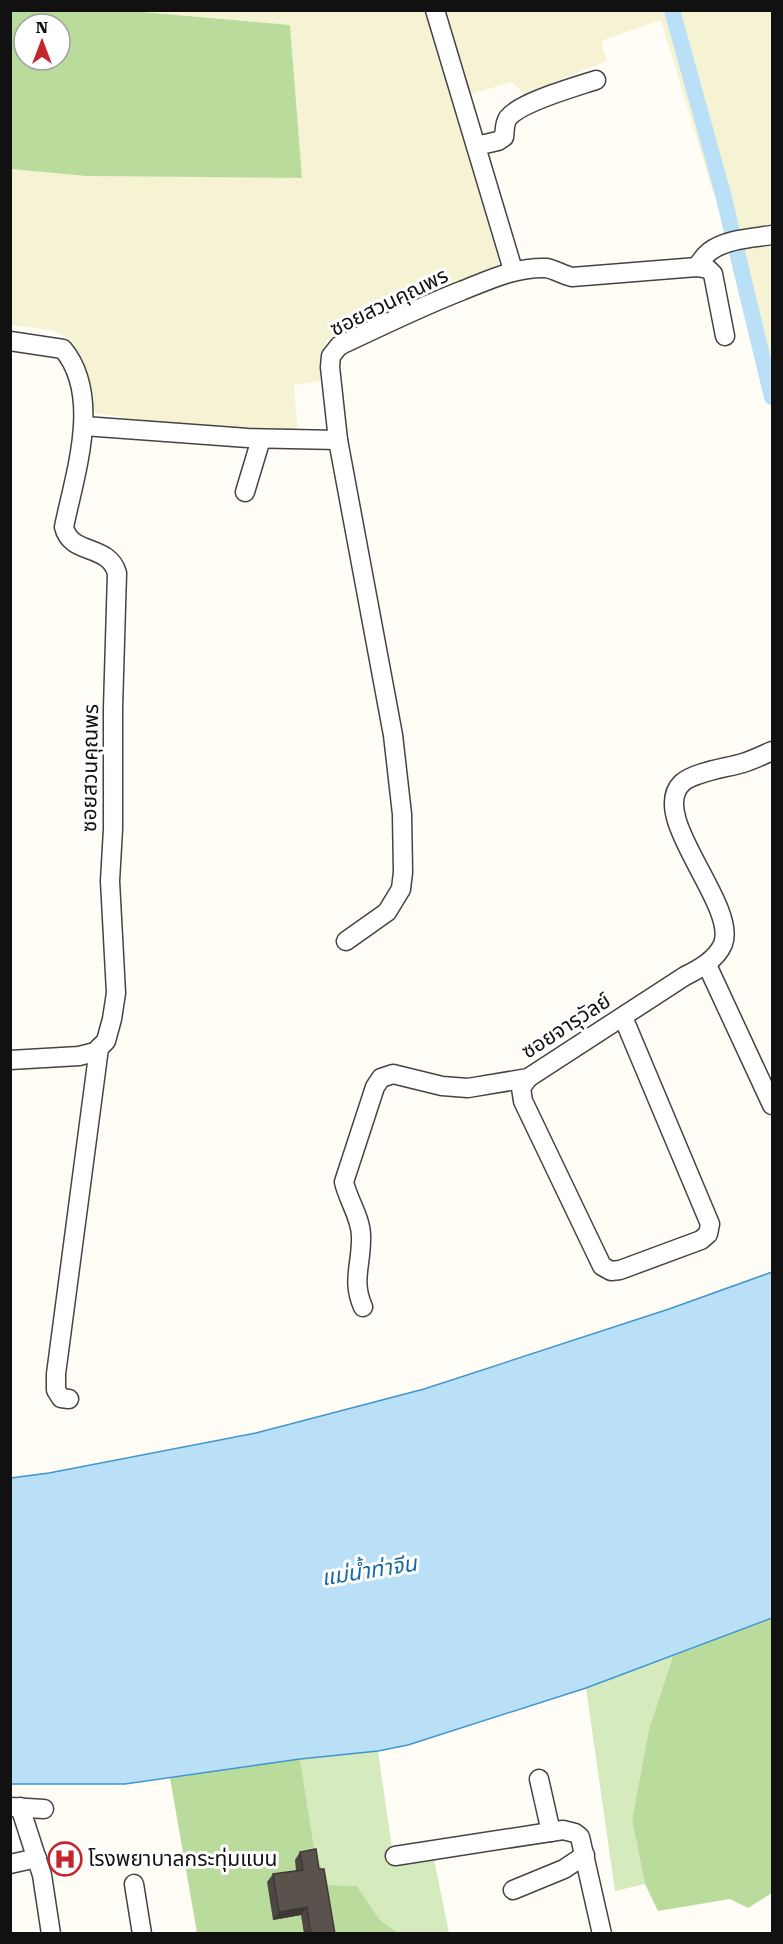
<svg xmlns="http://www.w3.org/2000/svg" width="783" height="1944" viewBox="0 0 783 1944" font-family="'Roboto Serif','Noto Sans Thai',serif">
<rect width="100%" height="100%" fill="#fffdf5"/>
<polygon fill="#f6f3d4" points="131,11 772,11 772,413 737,251 712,189 661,20 601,41 607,61 524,94 512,82 451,100 499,252 499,266 491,271 358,324 326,340 320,357 320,381 294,385 298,432 165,424 89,412 86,380 71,340 52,330 11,325 11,169 86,176 302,177 290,25"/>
<g fill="#d5ebbd">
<polygon points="673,1656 649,1729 632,1820 645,1884 615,1891 586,1688"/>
<polygon points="378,1751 394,1862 434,1859 449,1933 398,1933 379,1919 357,1886 328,1885 314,1847 300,1759"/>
</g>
<g fill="#b9dc9c" fill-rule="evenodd">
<path d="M10,11H131L290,25L302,178L86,176L11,169ZM24,24H60V60H24Z"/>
<polygon points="772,1618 772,1893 748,1908 730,1899 658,1911 645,1884 632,1820 649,1729 673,1656"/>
<polygon points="300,1759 314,1847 328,1885 357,1886 379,1919 398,1933 197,1933 170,1778"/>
</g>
<polygon fill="#b9e0f7" stroke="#3f96cf" stroke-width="1.5" points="772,1272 772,1618 586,1688 408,1745 378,1751 300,1759 125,1784 11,1784 11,1478 49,1473 256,1433 424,1389 669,1309"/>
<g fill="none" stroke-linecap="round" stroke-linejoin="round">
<polyline stroke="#b9e0f7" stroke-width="16" points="672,10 723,194 772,397"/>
<g stroke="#444" stroke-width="21">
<g id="minor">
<polyline points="435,10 513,270"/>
<path d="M476,146L498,141L504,137C505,131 504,124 508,118C520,102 575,87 596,80"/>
<path d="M697,267C700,262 704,256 709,252C725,239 753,238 772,235"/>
<path d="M10,341L63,349C102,396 75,473 64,527C71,556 108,543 117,573L113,708V829L110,881L116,993L112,1019L106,1041L95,1052L79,1056L10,1060"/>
<polyline points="84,426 248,438 338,440"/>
<polyline points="245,492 261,439"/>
<path d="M346,941L387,912L401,889L403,872L402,814L393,735L338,440L330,367L331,356L339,346C379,327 420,307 461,291C489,280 515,267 546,268C554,269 563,275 572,277L697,267L708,269L713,274L725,336"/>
<polyline points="707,965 772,1105"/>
<polyline points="528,1078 521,1088 523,1101 602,1266 611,1271 620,1270 701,1240 708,1234 710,1224 623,1017"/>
<path d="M363,1307C351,1280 362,1264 361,1236C361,1218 348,1200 344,1182L375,1087L381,1078L393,1074L442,1086L468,1088L528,1078L685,976C699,969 716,960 723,944C738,905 647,816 682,783C694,772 726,768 743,763C753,760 763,755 772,751"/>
<polyline points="69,1399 61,1398 56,1390 56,1374 99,1048"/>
<polyline points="539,1779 551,1832"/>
<polyline points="10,1807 44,1809"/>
<polyline points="20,1807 42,1875 51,1934"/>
<polyline points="395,1856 563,1830 575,1833 580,1837 602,1934"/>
<polyline points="10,1864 37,1858"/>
<polyline points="134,1884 142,1934"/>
<polyline points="513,1890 564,1869 585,1855"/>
</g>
</g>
<use href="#minor" stroke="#fff" stroke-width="18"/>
</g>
<polygon fill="#4d4742" points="300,1852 319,1869 335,1934 304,1934 301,1915 273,1920 267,1882 273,1874 296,1871 295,1860"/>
<polygon fill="#3f3936" points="307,1907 301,1915 273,1920 279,1912"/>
<polygon fill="#5a524d" stroke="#3f3936" stroke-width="1.5" points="316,1849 319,1869 324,1869 335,1934 311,1934 307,1907 279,1912 273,1874 303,1870 300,1852"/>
<defs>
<g id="hospital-ring" transform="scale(1.725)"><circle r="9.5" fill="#fff" stroke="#c4262e" stroke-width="1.5"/><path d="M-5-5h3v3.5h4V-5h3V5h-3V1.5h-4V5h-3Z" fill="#c4262e"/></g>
</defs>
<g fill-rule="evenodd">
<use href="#hospital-ring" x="65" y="1859"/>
</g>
<g text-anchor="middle" stroke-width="6" stroke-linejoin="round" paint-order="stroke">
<g font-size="21" fill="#111" stroke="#fff">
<text transform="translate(389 302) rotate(-26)" y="7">ซอยสวนคุณพร</text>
<text transform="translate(90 768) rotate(-89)" y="7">ซอยสวนคุณพร</text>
<text transform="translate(566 1026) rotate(-33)" y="7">ซอยจารุวัลย์</text>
</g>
<g font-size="21" fill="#111" stroke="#fff" text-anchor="start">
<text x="88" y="1866">โรงพยาบาลกระทุ่มแบน</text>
</g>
<g font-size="22" font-style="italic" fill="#1768a6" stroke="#fff">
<text transform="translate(369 1570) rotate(-9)" y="8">แม่น้ำท่าจีน</text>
</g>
</g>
<rect width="783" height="1944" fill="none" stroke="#111111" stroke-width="24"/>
<g transform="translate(42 42)"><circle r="28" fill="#ffffff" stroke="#a0a0a0" stroke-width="1.5"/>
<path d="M0-4.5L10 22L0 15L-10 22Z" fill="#c4262e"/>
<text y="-9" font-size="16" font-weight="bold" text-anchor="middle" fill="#111111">N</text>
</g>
</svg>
